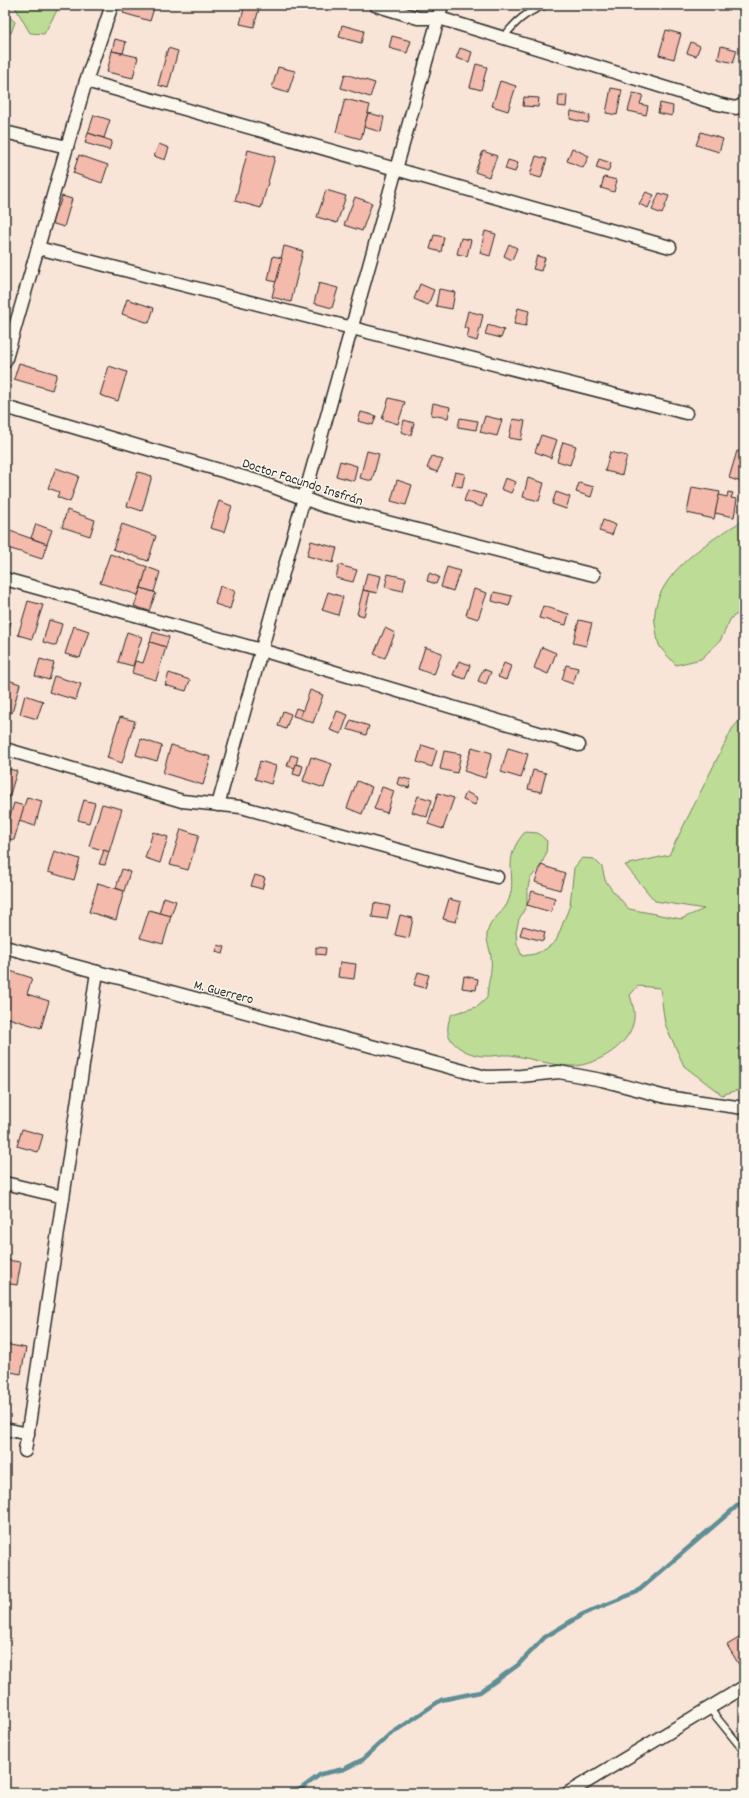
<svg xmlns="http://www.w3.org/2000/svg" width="749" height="1798" viewBox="0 0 749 1798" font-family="Dekko,sans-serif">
<rect width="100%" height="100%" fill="#f9e5d8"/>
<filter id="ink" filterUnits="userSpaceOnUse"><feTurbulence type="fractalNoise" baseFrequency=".025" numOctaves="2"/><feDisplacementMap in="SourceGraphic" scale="8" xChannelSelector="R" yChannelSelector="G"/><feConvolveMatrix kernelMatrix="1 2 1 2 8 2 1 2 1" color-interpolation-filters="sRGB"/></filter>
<g filter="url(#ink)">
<g fill="#bddd96" stroke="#748460">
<polygon points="14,5 60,5 44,34 30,33"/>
<polygon points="5,13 15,22 11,33 5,33"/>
<path d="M744,520V610L731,618L720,641L701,659L676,665C671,659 664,653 660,647C657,642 657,634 656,629C645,580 708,541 744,520Z"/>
<path d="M744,715V1088L722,1095L684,1066L665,1024L660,988L638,986L630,995C632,1003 635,1010 634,1019C631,1045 597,1065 573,1066C551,1066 531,1058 510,1055C501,1054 492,1057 483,1056C468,1055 445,1044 448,1026C448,1022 450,1018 452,1014L477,1007L487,998C487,985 493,970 491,958C491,950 486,942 487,934C489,920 501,915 507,904C520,877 499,861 525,832L538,833L547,841L546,854L541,865L530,879L527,892V905L519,919L516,932L517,944L522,956L535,954L546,949L556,941L570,905L574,868L582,858L594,859L602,867L605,880L612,890L629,909L681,919L704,909L655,901L625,865L669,855L732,729Z"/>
</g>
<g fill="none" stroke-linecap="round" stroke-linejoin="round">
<polyline stroke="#5e8e95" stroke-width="4.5" points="295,1793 321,1774 344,1769 362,1760 388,1736 441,1700 480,1692 518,1665 545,1637 583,1614 637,1592 744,1500"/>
</g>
<g fill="#f4baab" stroke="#2b2b2b">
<polygon points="125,5 155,5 150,21 123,13"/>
<polygon points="245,5 260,5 254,27 240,24"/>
<polygon points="342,25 364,31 361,43 339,37"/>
<polygon points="666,30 681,34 674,59 659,55"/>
<polygon points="392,36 411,41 407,53 389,48"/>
<polygon points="115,39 126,42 123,53 112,51"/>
<polygon points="691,42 700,46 696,56 687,53"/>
<polygon points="721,46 737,50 733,63 718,59"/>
<polygon points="168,48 178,51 168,88 158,85"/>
<polygon points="460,48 472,52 469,62 456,58"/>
<polygon points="112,51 138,57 133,78 107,72"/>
<polygon points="476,64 487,67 481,90 470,87"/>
<polygon points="278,67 295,71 288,93 272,88"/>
<polygon points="345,74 375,83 370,97 341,88"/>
<polygon points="500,81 516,86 508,111 492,106"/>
<polygon points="611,88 622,90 617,115 606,113"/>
<polygon points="633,93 643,95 640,104 648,106 646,115 628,111"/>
<polygon points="559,95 567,95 566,107 558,106"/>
<polygon points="524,97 539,98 538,107 523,106"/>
<polygon points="345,99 370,105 361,139 336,132"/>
<polygon points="660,103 673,106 672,116 658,113"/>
<polygon points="571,111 590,115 588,123 570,119"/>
<polygon points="368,113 384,117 381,132 364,127"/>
<polygon points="94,115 110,120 104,138 88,133"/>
<polygon points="701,132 723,139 719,152 696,145"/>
<polygon points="88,133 112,141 109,150 85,143"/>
<polygon points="159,144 169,148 165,160 154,156"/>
<polygon points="572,148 589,156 583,168 567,161"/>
<polygon points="248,150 275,157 261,208 235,201"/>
<polygon points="483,151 497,156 489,177 475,172"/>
<polygon points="79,155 108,165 102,183 73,173"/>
<polygon points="536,156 547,159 541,178 530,175"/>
<polygon points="599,159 611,163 608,172 596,168"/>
<polygon points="508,160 518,163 515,172 505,169"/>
<polygon points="604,177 617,180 614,192 601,188"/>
<polygon points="326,190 346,196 337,223 317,217"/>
<polygon points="646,192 654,195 648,208 639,204"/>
<polygon points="659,193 669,196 662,214 652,210"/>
<polygon points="62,196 72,199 64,227 47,222 52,205 59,206"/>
<polygon points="355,197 372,203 362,231 344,225"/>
<polygon points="485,231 496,234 490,256 480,253"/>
<polygon points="434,235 444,237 441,252 430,249"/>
<polygon points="461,238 471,240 467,256 457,254"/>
<polygon points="509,244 517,248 512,260 504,256"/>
<polygon points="284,246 303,251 291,302 272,297"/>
<polygon points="273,256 282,258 276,282 268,280"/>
<polygon points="537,256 545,258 541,271 533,269"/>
<polygon points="319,283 338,288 332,308 314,303"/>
<polygon points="420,284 434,290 428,305 414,299"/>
<polygon points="439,289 455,292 452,309 436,306"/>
<polygon points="127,299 154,308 149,323 122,314"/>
<polygon points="518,308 529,311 526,326 514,324"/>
<polygon points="468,311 483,315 477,341 467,338 469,329 464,328"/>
<polygon points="488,325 504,330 501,338 485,334"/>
<polygon points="19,363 57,374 52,390 14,379"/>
<polygon points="109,366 127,372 118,401 100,395"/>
<polygon points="389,398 405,402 398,424 382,419"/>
<polygon points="433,403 450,407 448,418 431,415"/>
<polygon points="361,412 376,416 373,425 358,421"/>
<polygon points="485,416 502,420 497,436 480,432"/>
<polygon points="460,418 478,421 476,430 458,427"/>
<polygon points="513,419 525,421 521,440 509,438"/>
<polygon points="404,420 414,423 411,435 401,432"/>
<polygon points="541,435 557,440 551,458 535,452"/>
<polygon points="563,442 576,446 570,465 557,461"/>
<polygon points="367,451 379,454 372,481 360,478"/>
<polygon points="737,451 744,453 744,483 729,478"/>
<polygon points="610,452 627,456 622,475 605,471"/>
<polygon points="432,456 443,460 437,472 427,468"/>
<polygon points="340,461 357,466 354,481 336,476"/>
<polygon points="56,468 79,476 70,502 57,497 59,492 48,488"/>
<polygon points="138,472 152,476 142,511 127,506"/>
<polygon points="455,472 465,474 462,487 451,485"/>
<polygon points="505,478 516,482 511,493 501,489"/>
<polygon points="528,478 544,483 539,501 523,497"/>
<polygon points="397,480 412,485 406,505 391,501"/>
<polygon points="579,483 594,487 591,497 576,492"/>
<polygon points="692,487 720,492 714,519 687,513"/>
<polygon points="468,490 486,495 482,507 464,501"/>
<polygon points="556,492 570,497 566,509 552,504"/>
<polygon points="728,492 733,493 731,498 737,499 734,517 715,513 719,495 727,497"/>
<polygon points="219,501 232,506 224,532 210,528"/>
<polygon points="67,510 95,520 90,536 62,527"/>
<polygon points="603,520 616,525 612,535 599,531"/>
<polygon points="36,524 52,530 47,544 31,538"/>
<polygon points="122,524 156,536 148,561 113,549"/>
<polygon points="10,531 47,544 42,559 5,547"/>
<polygon points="311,541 337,548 333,563 307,556"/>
<polygon points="110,554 148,567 138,595 100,583"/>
<polygon points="339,565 357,570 353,582 336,578"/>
<polygon points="147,567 160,572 154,592 141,588"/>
<polygon points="447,567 460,571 453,591 441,587"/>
<polygon points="367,573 381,576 377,593 363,590"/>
<polygon points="429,573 439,577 436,584 427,581"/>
<polygon points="388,574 406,578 403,591 385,587"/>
<polygon points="220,586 235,591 230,609 215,604"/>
<polygon points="141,588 156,593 149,611 134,606"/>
<polygon points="474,589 487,593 478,619 466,615"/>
<polygon points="363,590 370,592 364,616 357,614"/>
<polygon points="328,592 343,597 338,615 322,610"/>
<polygon points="494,592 512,596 509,606 492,601"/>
<polygon points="28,601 43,605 32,639 18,635"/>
<polygon points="543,606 569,614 566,625 539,618"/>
<polygon points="5,620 11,622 5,641"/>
<polygon points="49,620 62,624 56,646 43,642"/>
<polygon points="579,620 592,623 586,646 573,643"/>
<polygon points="74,626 89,631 80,658 65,654"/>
<polygon points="385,628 395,633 385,658 374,654"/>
<polygon points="127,632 142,637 133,666 118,662"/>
<polygon points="153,632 169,637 166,647 150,642"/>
<polygon points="150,642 166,647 156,680 132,673 135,661 143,663"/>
<polygon points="425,647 442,653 434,675 418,669"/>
<polygon points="542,647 556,653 548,674 534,668"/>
<polygon points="40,659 54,663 49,680 35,676"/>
<polygon points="459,661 470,665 465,679 453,675"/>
<polygon points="504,663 511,666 506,680 498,677"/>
<polygon points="566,665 578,668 573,684 562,680"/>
<polygon points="483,669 491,672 486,684 478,681"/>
<polygon points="169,673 190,680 186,691 165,685"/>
<polygon points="54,676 81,684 76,700 49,692"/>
<polygon points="5,679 20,684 12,713 5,711"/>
<polygon points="310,690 323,695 313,723 300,718"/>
<polygon points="25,695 43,701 37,719 20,714"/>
<polygon points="296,708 302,710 300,718 293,716"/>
<polygon points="283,711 291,714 286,729 278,726"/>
<polygon points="337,711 348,715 341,734 330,730"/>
<polygon points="120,717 135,721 122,763 107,758"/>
<polygon points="351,720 369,726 366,735 347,729"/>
<polygon points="141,739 162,746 157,761 136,755"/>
<polygon points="171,745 211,757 203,785 163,773"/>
<polygon points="422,745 437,750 432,767 417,762"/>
<polygon points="472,747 492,753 485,778 464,771"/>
<polygon points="508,748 528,754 521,778 501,772"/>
<polygon points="444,751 461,754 457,773 440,769"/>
<polygon points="291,755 298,757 295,768 287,766"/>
<polygon points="311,757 332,764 324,788 303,781"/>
<polygon points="260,761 276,766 271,784 255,779"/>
<polygon points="296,764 303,766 300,776 293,774"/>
<polygon points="5,768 17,771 8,801 5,800"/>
<polygon points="533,770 546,773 541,792 528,789"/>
<polygon points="399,777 411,780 409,788 397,784"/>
<polygon points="357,781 372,787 362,814 347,808"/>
<polygon points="382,787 394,791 387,813 374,809"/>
<polygon points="466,792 478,798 475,805 463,800"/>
<polygon points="438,793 454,798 443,829 428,824"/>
<polygon points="418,796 432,800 427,817 412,812"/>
<polygon points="27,797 42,801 35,826 19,821"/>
<polygon points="84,800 95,803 89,823 78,820"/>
<polygon points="14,803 24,806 14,840 5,838 5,833"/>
<polygon points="102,804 122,809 109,852 89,846"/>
<polygon points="5,819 9,820 5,833"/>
<polygon points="181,829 199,835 188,870 170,865"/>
<polygon points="153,832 168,837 160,863 145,858"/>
<polygon points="104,850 109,852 105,865 99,864"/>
<polygon points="54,851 80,859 74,880 48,872"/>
<polygon points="541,865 565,873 560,890 535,882"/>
<polygon points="122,869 130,872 124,891 116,888"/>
<polygon points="255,875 265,878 262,889 251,886"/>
<polygon points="98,883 124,891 116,920 89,912"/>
<polygon points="532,891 555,898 551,912 527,905"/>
<polygon points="164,897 176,901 171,916 159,913"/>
<polygon points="449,899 461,902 456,922 443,919"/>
<polygon points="374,903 390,906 387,919 372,917"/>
<polygon points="149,910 171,916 163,944 140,938"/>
<polygon points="400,915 413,918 409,938 395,935"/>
<polygon points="523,926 545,932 543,941 520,935"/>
<polygon points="218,945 225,947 223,954 216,952"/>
<polygon points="316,947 326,948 325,955 316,954"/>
<polygon points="340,962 356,964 354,979 338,977"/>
<polygon points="10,971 32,978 27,994 49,1001 41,1028 5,1017 5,988"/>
<polygon points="418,972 429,975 425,988 414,985"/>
<polygon points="464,976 478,979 476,990 462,988"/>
<polygon points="22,1129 43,1135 38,1152 17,1146"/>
<polygon points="5,1260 21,1262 17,1285 5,1283"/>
<polygon points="5,1344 26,1348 21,1374 5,1371"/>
<polygon points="744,1635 744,1666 741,1668 727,1645"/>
</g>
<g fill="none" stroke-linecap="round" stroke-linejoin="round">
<g stroke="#2b2b2b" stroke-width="9">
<g id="service">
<path d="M503,38C516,21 526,12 546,5"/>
<polyline points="709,1708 744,1751"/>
</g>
</g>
<g stroke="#2b2b2b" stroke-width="15">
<g id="minor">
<polyline points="375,5 418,18 439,18 718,104 736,108 744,104"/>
<polyline points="86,81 670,247"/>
<polyline points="5,132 67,147"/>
<polyline points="38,248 686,413"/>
<polyline points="5,362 86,81 112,5"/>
<polyline points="5,407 260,482 324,506 594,575"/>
<polyline points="5,579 261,650 579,745"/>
<polyline points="5,749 182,801 241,807 497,877"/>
<polyline points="218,805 442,5"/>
<polyline points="5,947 486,1077 521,1076 559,1072 602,1080 666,1097 744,1108"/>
<polyline points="5,1183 63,1197"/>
<polyline points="5,1429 28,1434"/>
<polyline points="25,1451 97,972"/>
<polyline points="568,1793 744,1687"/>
</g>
</g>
<use href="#service" stroke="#fbf7ec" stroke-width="6"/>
<use href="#minor" stroke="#fbf7ec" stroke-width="12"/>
</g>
</g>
<g text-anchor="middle" stroke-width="3" stroke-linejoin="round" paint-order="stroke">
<g font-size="14" fill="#2b2b2b" stroke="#fbf7ec">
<text transform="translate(303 481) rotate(18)" y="5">Doctor Facundo Insfrán</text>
<text transform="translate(224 991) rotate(15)" y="5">M. Guerrero</text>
</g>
</g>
<rect width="749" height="1798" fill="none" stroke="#fbf7ec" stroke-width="20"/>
<rect x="10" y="10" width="729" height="1778" fill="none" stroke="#2b2b2b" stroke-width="1.5" filter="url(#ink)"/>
</svg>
